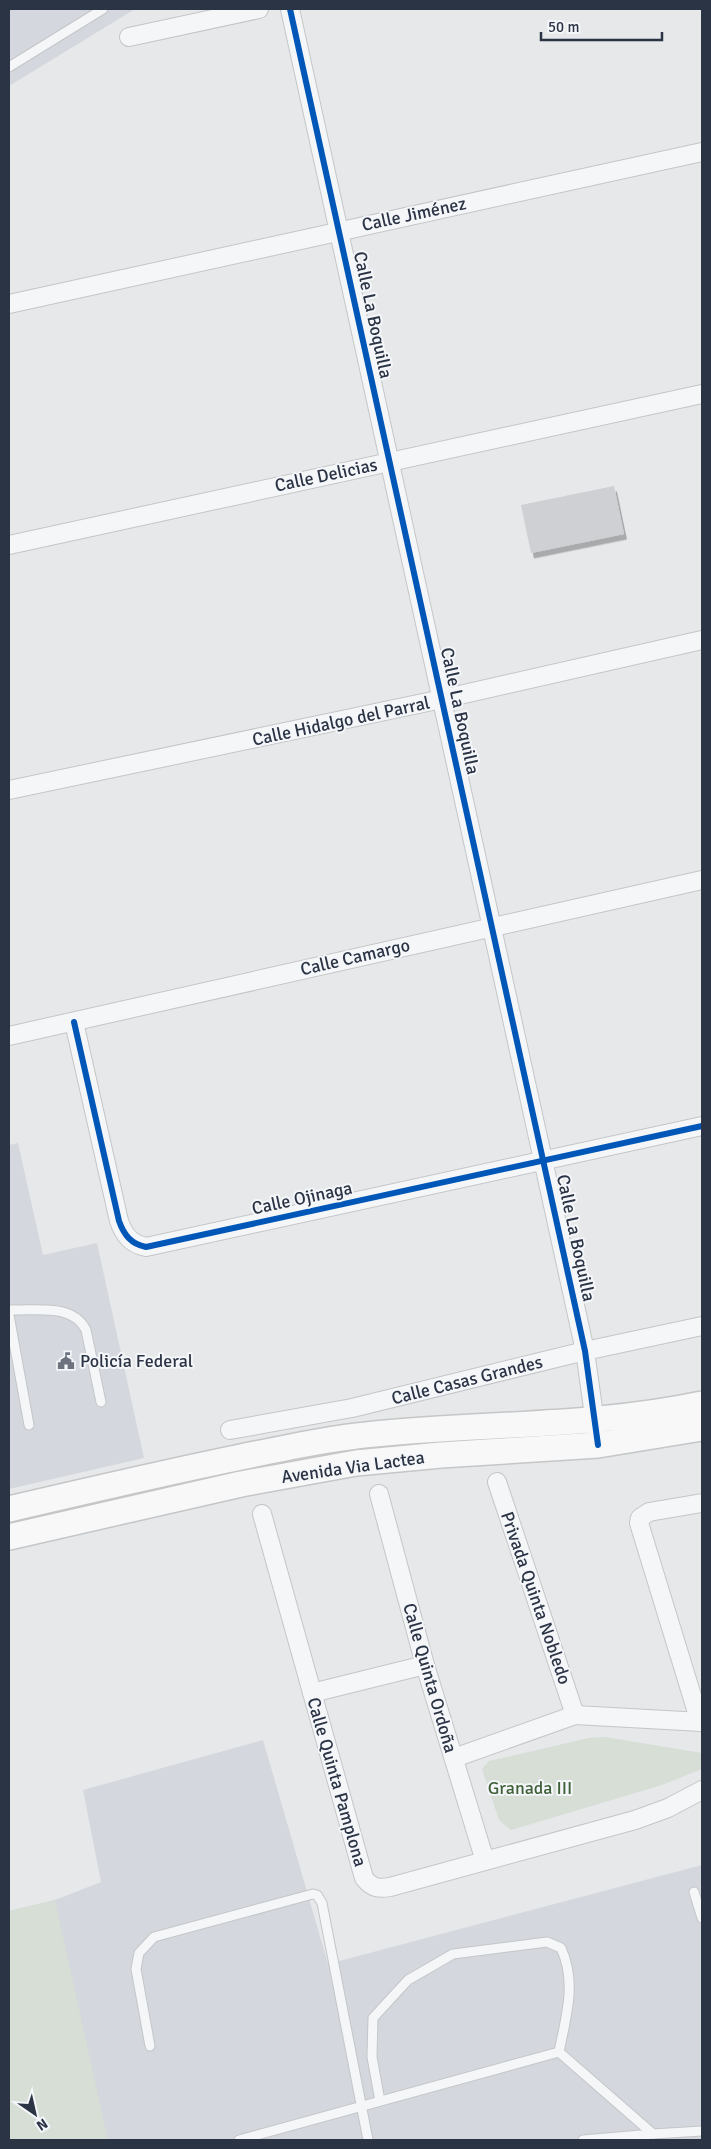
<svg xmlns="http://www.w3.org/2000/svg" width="711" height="2149" viewBox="0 0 711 2149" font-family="Signika,sans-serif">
<defs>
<filter id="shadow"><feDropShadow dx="3" dy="5.5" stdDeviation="0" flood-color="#0004"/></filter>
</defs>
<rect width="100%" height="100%" fill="#e6e8ea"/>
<g fill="#d4d7dd">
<polygon points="9,9 135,9 9,86"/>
<polygon points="18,1143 43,1255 97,1243 144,1458 9,1489 9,1145"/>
<polygon points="263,1740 328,1964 702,1865 702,2140 9,2140 9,1911 55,1900 101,1882 83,1790"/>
</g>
<g fill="#d6ded6">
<polygon points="605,1737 702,1753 702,1769 662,1785 511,1830 499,1820 482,1769 489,1761 589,1738"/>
<polygon points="55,1900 108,2140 9,2140 9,1911"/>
</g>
<polygon fill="#ced0d3" filter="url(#shadow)" points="614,486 624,534 531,553 521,505"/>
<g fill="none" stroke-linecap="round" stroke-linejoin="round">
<g stroke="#c4c6c8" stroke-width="11">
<g id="service">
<polyline points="9,67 103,9"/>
<path d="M9,1310C35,1311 73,1303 86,1330L101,1402"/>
<polyline points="9,1315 29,1425"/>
<polyline points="694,1892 702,1918"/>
<polyline points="150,2046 136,1969 139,1953 154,1937 313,1894 317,1895 322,1903 368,2140"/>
<path d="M380,2101L372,2057L373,2018L408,1980L453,1954L547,1942L561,1948C577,1983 566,2016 559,2052"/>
<polyline points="239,2140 559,2052 653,2134 702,2131"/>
<polyline points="583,2140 653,2134"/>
</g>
</g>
<g stroke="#c4c6c8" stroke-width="20">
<g id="minor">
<polyline points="290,9 585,1351 596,1430"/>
<polyline points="129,37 259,9"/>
<polyline points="9,304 702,152"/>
<polyline points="9,545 702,394"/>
<polyline points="9,790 442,699 702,640"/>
<path d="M74,1022L119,1221C124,1235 131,1244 146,1247L702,1126"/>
<polyline points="9,1036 702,880"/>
<polyline points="230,1430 352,1408 585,1351 702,1326"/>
<polyline points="497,1482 575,1715"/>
<polyline points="379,1494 425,1665 485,1861"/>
<path d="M262,1514L364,1878C372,1888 378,1889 390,1887L635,1820L668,1808L702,1790"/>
<polyline points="312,1693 425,1665"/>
<polyline points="700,1722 639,1523 640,1518 649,1512 702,1503"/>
<polyline points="454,1758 575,1715 702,1722"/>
</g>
</g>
<g stroke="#c4c6c8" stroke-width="28">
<g id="secondary">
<path d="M9,1509C86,1491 163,1473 241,1457C285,1448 330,1438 375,1434C484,1423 594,1427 702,1404"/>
<polyline points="9,1537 241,1484 356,1463 441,1455 598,1445 702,1428"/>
</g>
</g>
<use href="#service" stroke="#f5f6f7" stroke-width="9"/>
<use href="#minor" stroke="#f5f6f7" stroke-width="18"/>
<use href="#secondary" stroke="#f8f8f8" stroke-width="25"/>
<g stroke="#f4f6f9" stroke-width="9">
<g id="cycleway">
<polyline points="290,9 585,1351 598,1445"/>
<path d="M74,1022L119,1221C124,1235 131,1244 146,1247L702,1126"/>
</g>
</g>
<use href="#cycleway" stroke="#0057b8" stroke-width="6"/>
</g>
<defs>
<g id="civic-bare" transform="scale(1.35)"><path d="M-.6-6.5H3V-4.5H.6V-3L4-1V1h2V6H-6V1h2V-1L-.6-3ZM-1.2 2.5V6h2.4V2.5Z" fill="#6c737f" stroke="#f4f6f9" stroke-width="2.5" paint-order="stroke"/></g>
</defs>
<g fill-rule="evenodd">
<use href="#civic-bare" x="66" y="1361"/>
</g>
<g text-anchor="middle" stroke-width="4" stroke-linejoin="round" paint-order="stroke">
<g font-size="18" fill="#2b3445" stroke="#f4f6f9">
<text transform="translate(414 214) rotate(-12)" y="6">Calle Jiménez</text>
<text transform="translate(373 315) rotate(78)" y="6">Calle La Boquilla</text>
<text transform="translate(326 475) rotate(-12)" y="6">Calle Delicias</text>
<text transform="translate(460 711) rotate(78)" y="6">Calle La Boquilla</text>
<text transform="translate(341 721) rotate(-12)" y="6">Calle Hidalgo del Parral</text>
<text transform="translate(355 957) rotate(-13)" y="6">Calle Camargo</text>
<text transform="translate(302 1198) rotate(-12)" y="6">Calle Ojinaga</text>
<text transform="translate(576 1238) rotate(78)" y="6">Calle La Boquilla</text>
<text transform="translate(467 1380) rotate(-14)" y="6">Calle Casas Grandes</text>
<text transform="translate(353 1467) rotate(-8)" y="6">Avenida Via Lactea</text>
<text transform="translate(536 1598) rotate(71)" y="6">Privada Quinta Nobledo</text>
<text transform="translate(430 1678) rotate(74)" y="6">Calle Quinta Ordoña</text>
<text transform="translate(337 1782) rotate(74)" y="6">Calle Quinta Pamplona</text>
</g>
<g font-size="18" fill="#2b3445" stroke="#f4f6f9" text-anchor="start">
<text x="80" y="1367">Policía Federal</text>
</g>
<g font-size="18" fill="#3f6138" stroke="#f4f6f9">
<text x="530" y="1794">Granada III</text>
</g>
</g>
<rect width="711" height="2149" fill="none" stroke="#2b3445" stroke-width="20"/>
<g transform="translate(35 2114) rotate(146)" stroke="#f4f6f9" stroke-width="4" paint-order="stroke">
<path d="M0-4L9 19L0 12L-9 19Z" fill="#2b3445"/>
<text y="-8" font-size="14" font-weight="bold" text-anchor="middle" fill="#2b3445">N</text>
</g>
<path d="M541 32v8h121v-8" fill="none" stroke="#2b3445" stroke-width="2.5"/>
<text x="548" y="32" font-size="15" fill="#2b3445" stroke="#f4f6f9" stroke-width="4" paint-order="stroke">50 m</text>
</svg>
